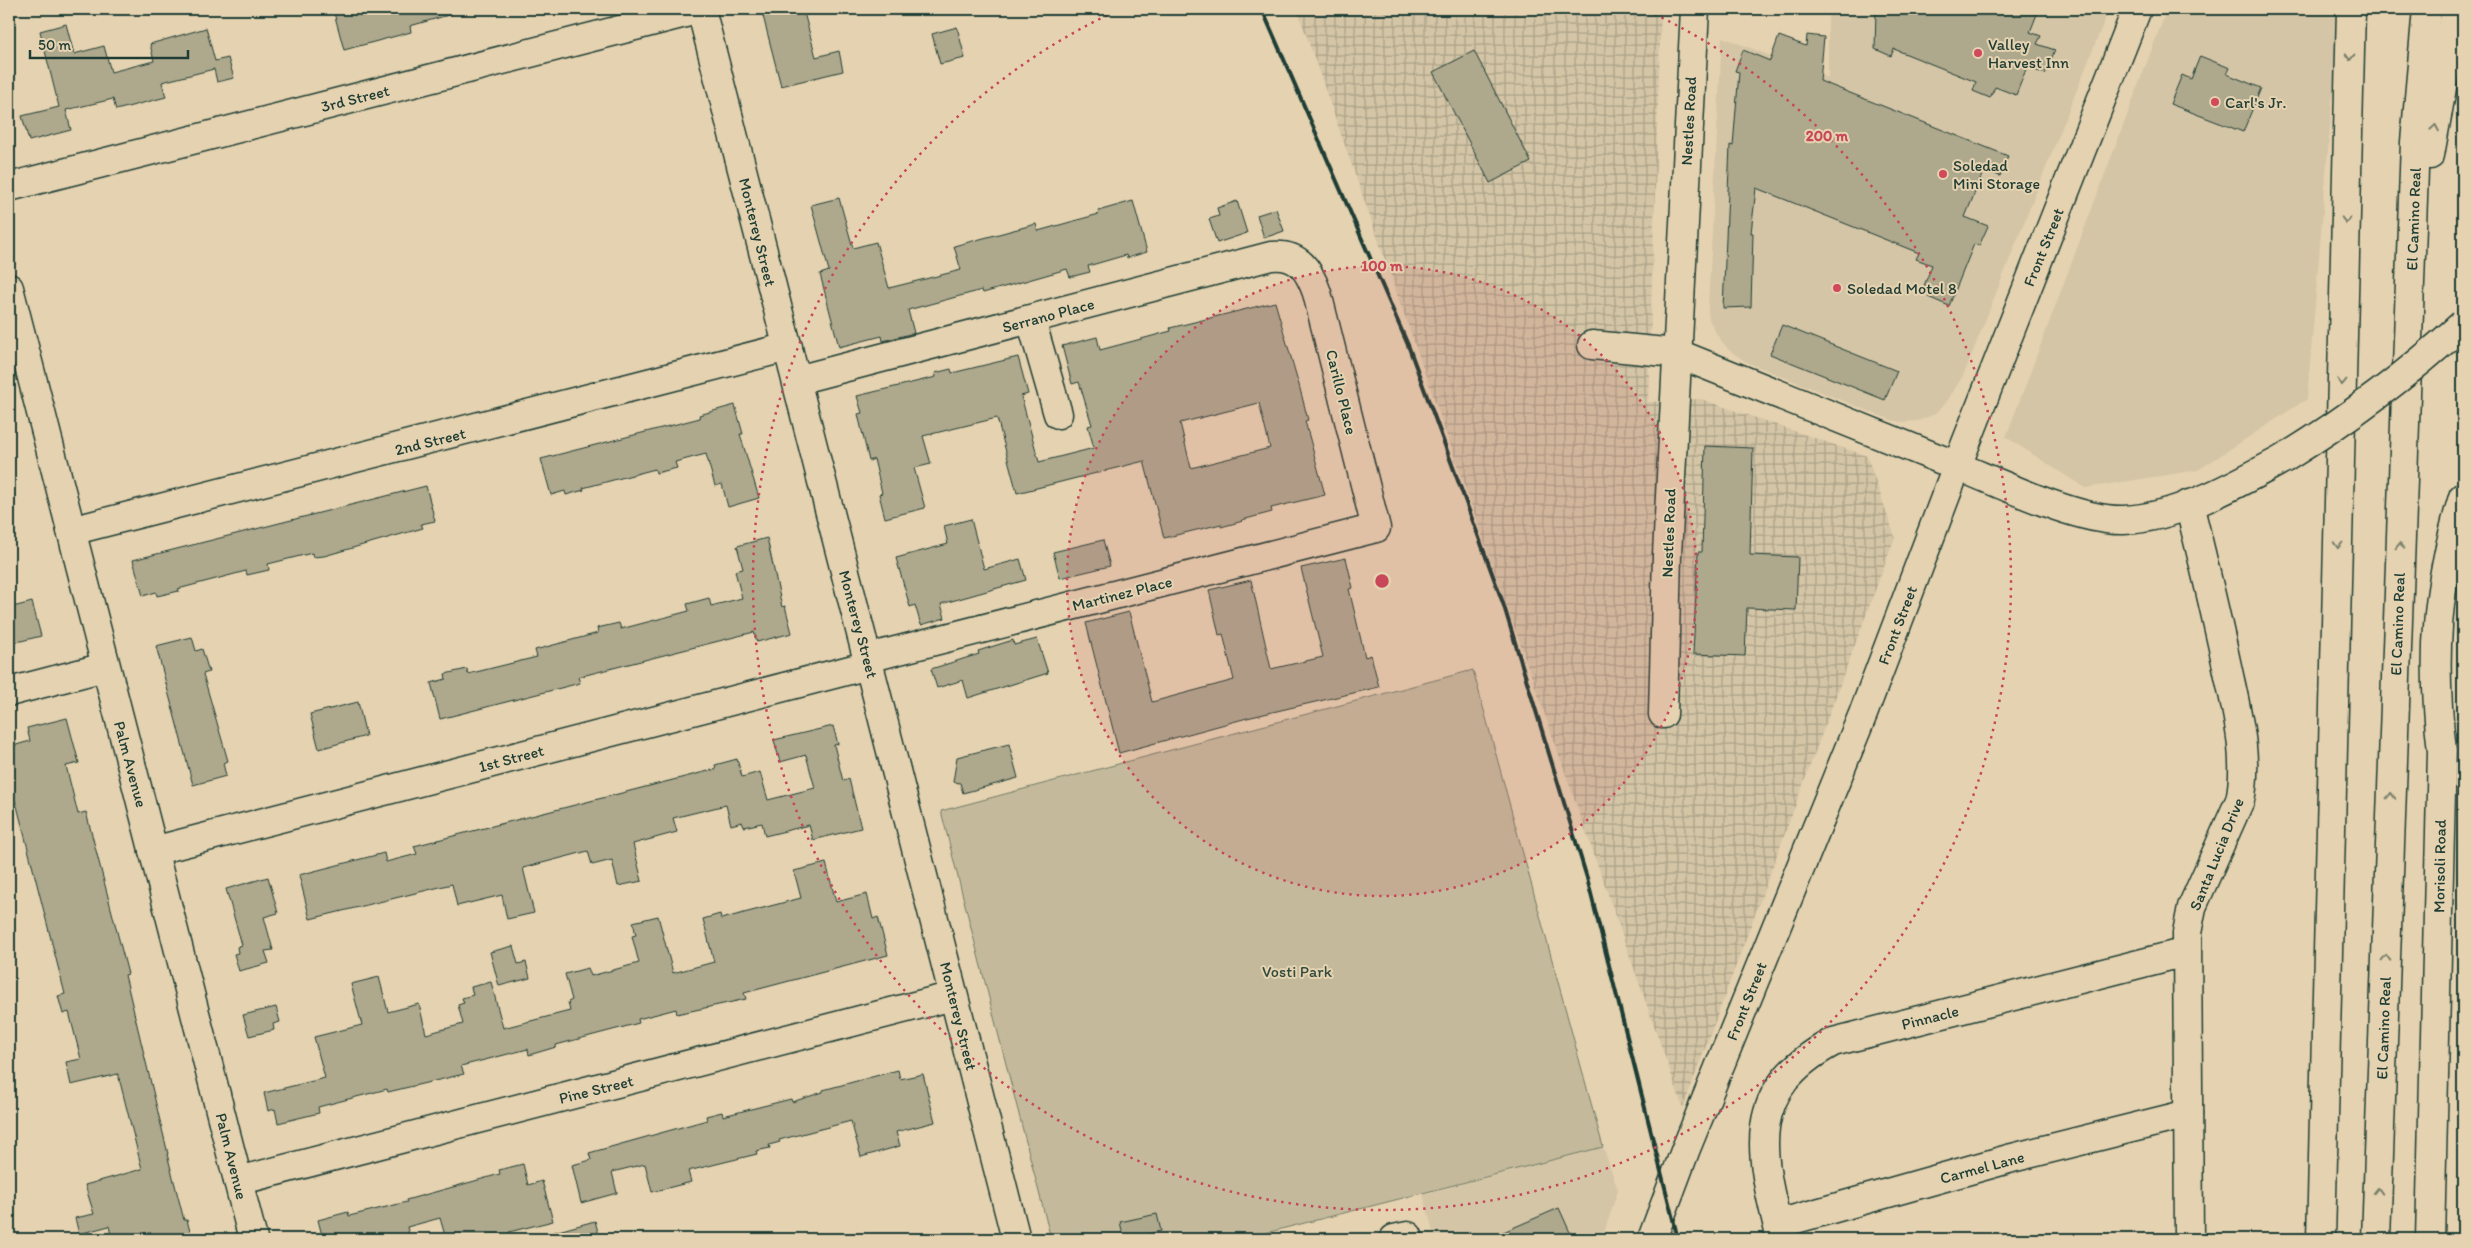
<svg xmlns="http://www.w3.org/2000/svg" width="2472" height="1248" viewBox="0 0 2472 1248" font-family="Itim,sans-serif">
<defs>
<pattern id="industrial-grid" width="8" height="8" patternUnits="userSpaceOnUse" patternTransform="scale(1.25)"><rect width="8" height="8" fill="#d4c5a6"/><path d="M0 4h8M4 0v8" fill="none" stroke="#aba188"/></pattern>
</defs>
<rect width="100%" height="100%" fill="#e5d2b0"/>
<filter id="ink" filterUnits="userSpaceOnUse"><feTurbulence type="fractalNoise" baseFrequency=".02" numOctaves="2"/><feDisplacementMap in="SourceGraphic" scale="10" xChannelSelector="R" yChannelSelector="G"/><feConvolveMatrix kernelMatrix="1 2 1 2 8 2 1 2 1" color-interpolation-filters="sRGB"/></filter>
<g filter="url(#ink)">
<g fill="#d4c5a6">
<polygon points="1828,9 2109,9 1964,374 1946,403 1933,415 1918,421 1901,422 1891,420 1746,362 1729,350 1717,335 1709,319 1708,310 1722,37 1828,78"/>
<polygon points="2167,9 2340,9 2307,399 2198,470 2085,488 2006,437"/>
<polygon points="1603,1147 1618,1190 1602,1239 1435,1239 1423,1194"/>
</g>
<polygon fill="url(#industrial-grid)" points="1297,9 1661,9 1648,402 1701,399 1867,456 1895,537 1683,1108"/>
<polygon fill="#c4ba9b" stroke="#727c68" points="1473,670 1603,1147 1242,1239 1051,1239 941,811"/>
<g fill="#aea88d" stroke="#1f3d34" fill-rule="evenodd">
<polygon points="333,9 452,9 452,14 410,26 411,32 344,50"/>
<polygon points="773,9 803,9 816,57 839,51 843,71 781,86 762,12"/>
<polygon points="1876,9 2039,9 2030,32 2041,36 2037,44 2055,50 2045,74 2027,67 2016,95 1995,87 1990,98 1973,91 1976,82 1894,49 1891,56 1875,49"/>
<polygon points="66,24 74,54 104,46 111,72 154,61 150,44 206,28 215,61 228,58 234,78 217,82 214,69 162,82 166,97 116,110 113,99 66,110 71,130 29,141 22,116 59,107 40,31"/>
<polygon points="957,27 965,58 940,64 932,34"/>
<polygon points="1807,35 1824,37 1820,81 2008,156 2000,176 1984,170 1965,217 1988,226 1979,246 1974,244 1949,306 1928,297 1931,289 1924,286 1932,265 1916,259 1919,253 1756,188 1751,233 1753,233 1751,307 1723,308 1730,145 1733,146 1739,72 1735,71 1743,50 1770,61 1779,36 1806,46"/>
<polygon points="1474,51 1531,162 1490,183 1433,72"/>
<polygon points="2200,56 2230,68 2227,74 2261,88 2243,132 2170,104 2182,75 2191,79"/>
<polygon points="839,198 853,248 876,242 889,288 961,270 954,246 1036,224 1038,231 1099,214 1098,211 1133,201 1147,252 1127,258 1126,255 1088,266 1090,272 1070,277 1067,269 983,293 982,290 908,310 914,333 883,341 882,336 839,347 820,274 829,271 811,205"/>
<polygon points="1237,201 1247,233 1217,243 1209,219 1219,216 1217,208"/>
<polygon points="1276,209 1284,231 1264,238 1257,215"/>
<path d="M1275,302L1299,385L1308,420L1305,421L1325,495L1271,508L1272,512L1242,520L1243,521L1221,527V524L1164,538L1144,461L1017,493L997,418L923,436L931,464L914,468L925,508L885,518L879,494L882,493L874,459L869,461L858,414L862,413L857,396L936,377L935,373L951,369L952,373L1018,357L1028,394L1021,396L1039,462L1094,448L1088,426L1092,425L1079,382L1072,384L1062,346L1097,337L1100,350L1171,331L1170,328ZM1259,403L1270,448L1191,468L1180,423Z"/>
<polygon points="1782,325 1897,371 1885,400 1770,354"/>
<polygon points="735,405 743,434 740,434 759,498 728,507 722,484 715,486 706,454 675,462 677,468 656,473 655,469 583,488 584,490 566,495 565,491 551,495 541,459 700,418 699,415"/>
<polygon points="1705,446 1753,448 1750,555 1798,557 1796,610 1747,608 1745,656 1693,654 1698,552 1702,552"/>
<polygon points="426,486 435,521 421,524 423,528 324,556 313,557 312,553 268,564 269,570 247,575 246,571 178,589 179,591 157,596 156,592 143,596 133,560"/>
<polygon points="971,519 984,569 1020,559 1026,580 941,604 945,618 921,625 915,605 910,607 896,558 948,544 944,526"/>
<polygon points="767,538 782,607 785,606 792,633 757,642 754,632 578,677 580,683 440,719 431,683 446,679 445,674 467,669 468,674 537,657 535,650 598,633 597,628 619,623 621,629 689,611 687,604 709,598 711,606 742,598 735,571 743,569 737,546"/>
<polygon points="1103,540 1110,566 1060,578 1053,552"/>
<polygon points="1346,558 1353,588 1349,589 1365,657 1371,655 1379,687 1247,718 1119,753 1086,623 1129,612 1152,702 1234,680 1223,634 1219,635 1209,590 1251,580 1271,669 1323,657 1301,568"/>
<polygon points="32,602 41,636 9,644 9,608"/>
<polygon points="192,637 196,651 202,649 209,672 203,674 228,761 223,763 226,776 193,785 156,646"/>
<polygon points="1037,639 1048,673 968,698 963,680 937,688 931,669 979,654 978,651 1013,640 1014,645"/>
<polygon points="358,702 366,736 319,749 310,714"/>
<polygon points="67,718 79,763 66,766 78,814 86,812 128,974 125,975 168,1154 167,1154 184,1220 187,1220 192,1239 141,1239 140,1235 112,1239 109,1226 79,1234 75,1218 94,1214 85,1185 142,1169 118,1074 71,1085 66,1062 81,1059 69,1012 63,1014 58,996 65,994 17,806 12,792 9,793 9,747 30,741 27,728"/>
<polygon points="833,726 838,744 834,745 843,781 849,779 861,828 813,840 809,825 765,836 762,823 744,827 742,822 731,825 726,805 673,818 677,832 633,844 642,881 618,886 612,860 592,865 588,851 523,868 534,913 507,919 502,895 457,906 452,884 310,919 299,875 384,853 386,862 417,854 414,846 716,769 715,765 737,759 742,777 760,772 768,800 815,788 806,755 780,762 774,740"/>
<polygon points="1009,744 1018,778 963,793 960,783 953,782 957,757"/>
<polygon points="826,863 836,902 867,894 873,919 878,917 888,955 744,993 746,999 677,1014 676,1009 638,1019 639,1023 556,1045 556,1047 529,1055 528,1049 461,1066 464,1074 388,1092 387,1089 318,1107 319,1113 278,1123 275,1109 268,1111 264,1093 325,1078 314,1037 362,1025 351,984 379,977 388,1012 419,1004 426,1034 463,1024 458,1005 464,1003 462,998 473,995 471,987 491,982 503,1028 570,1011 568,1002 572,1000 565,974 588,968 591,976 639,963 632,936 636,935 633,922 658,916 673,973 714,962 703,919 720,914 721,919 801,898 794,871"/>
<polygon points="268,877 278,913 264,917 273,950 265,951 269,963 239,971 234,954 238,953 237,947 242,945 226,889"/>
<polygon points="513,946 518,964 526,962 530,978 499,986 490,952"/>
<polygon points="276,1007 280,1022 273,1024 274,1030 249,1036 243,1015"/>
<polygon points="898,1070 900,1079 923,1074 935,1122 896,1132 900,1146 861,1157 851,1121 779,1140 780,1142 769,1145 770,1148 756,1151 757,1154 688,1171 691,1182 652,1192 645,1164 612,1172 617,1193 581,1203 572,1165 591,1160 589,1153 707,1120 706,1116 722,1112 723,1116 791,1099 792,1102 823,1092 823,1090"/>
<polygon points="523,1164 528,1185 542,1181 553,1221 509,1232 511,1239 446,1239 440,1218 407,1227 410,1239 323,1239 318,1220 348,1212 349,1216 407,1202 406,1200 500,1174 499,1170"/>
<polygon points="1559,1208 1573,1239 1487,1239"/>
<polygon points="1157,1214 1161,1231 1124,1239 1120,1222"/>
<polygon points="595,1221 600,1239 548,1239 547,1234"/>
</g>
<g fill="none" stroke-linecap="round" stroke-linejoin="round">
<g stroke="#1f3d34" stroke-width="31">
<g id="minor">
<polyline points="701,9 1016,1239"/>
<polyline points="9,187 701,9"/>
<polyline points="9,288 253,1239"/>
<polyline points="1031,320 1058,414"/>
<polyline points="1592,345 1676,353 1957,466"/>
<path d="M797,380L1271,256C1299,253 1309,270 1317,293L1376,528L868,658"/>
<polyline points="71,531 788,347"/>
<polyline points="9,692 105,667"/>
<polyline points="1663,714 1667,555 1695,9"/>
<polyline points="153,851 869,665"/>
<polyline points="238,1181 953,996"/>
<polyline points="1778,1224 2012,1158 2188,1114"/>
<polyline points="1394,1239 1408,1236 1408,1239"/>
<path d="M1781,1239C1760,1155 1742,1091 1833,1042L2186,952"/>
<path d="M2189,1239L2187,933L2192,907L2240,800C2249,759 2237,712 2228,671C2216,615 2203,560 2189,504"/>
<path d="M2430,1239L2442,751C2431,657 2436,587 2463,497"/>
</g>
</g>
<g stroke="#1f3d34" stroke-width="31">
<g id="major">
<path d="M1957,466C1999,483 2080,522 2124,520C2177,518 2237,484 2283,459"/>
<polyline points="1652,1239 1685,1151 1863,714 1957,466 2137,9"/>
</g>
</g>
<g stroke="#1f3d34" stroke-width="31">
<g id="highway">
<polyline points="2430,155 2456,9"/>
<polyline points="2321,1239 2351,9"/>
<polyline points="2376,1239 2415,142 2427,9"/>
</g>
</g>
<use href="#minor" stroke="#e5d2b0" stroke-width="28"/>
<use href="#major" stroke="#e5d2b0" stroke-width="28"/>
<use href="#highway" stroke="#e5d2b0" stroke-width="28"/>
<polyline stroke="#1f3d34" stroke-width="4" points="1262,9 1408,345 1503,603 1587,878 1678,1239"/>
<g stroke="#1f3d34" stroke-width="31" stroke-linecap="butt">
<path id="major-bridge" d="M2283,459C2348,419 2407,375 2463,324"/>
</g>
<use href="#major-bridge" stroke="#e5d2b0" stroke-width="28"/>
</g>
<defs><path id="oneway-chevron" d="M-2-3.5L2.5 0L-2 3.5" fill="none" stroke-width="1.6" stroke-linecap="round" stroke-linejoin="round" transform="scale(1.25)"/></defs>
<g stroke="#78806c">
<use href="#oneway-chevron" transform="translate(2350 57) rotate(91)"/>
<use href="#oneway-chevron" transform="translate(2435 128) rotate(-80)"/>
<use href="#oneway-chevron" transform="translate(2346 220) rotate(91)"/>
<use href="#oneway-chevron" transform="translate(2342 382) rotate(91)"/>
<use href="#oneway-chevron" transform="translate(2338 545) rotate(91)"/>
<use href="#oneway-chevron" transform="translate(2400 546) rotate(-88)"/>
<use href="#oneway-chevron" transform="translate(2391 796) rotate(-88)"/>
<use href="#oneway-chevron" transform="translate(2386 958) rotate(-88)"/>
<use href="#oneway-chevron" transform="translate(2378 1191) rotate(-88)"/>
</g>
</g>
<circle cx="1382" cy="581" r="315" fill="#c84859" fill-opacity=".12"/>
<g fill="none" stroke="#c84859" stroke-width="2.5" stroke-dasharray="2.5 5">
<circle cx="1382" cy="581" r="315"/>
<path d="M1648 11A629 629 0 1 1 1116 11"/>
</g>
<g fill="#d1495b" stroke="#e5d2b0" stroke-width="2">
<circle cx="1978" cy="53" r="5"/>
<circle cx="2215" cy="102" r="5"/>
<circle cx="1943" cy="174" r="5"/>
<circle cx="1837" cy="288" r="5"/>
</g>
<g text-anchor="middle" stroke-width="4" stroke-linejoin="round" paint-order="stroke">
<g font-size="16" fill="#1f3d34" stroke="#e5d2b0" text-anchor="start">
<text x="1988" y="50">Valley<tspan x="1988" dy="18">Harvest Inn</tspan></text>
<text x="2225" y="108">Carl's Jr.</text>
<text x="1953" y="171">Soledad<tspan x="1953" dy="18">Mini Storage</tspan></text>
<text x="1847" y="294">Soledad Motel 8</text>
</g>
<g font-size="16" fill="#1f3d34" stroke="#e5d2b0">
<text transform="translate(355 98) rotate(-14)" y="6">3rd Street</text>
<text transform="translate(1688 121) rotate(-87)" y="6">Nestles Road</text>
<text transform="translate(2413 219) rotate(-88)" y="6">El Camino Real</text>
<text transform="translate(758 232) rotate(76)" y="6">Monterey Street</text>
<text transform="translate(2043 247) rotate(-68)" y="6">Front Street</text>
<text transform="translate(1048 315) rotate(-15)" y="6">Serrano Place</text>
<text transform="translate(1342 392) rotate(76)" y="6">Carillo Place</text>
<text transform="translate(430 441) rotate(-14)" y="6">2nd Street</text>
<text transform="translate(1668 533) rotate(-88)" y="6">Nestles Road</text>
<text transform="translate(1122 593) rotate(-14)" y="6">Martinez Place</text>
<text transform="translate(859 624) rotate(75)" y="6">Monterey Street</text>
<text transform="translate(2397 624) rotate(-88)" y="6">El Camino Real</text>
<text transform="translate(1897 625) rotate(-69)" y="6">Front Street</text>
<text transform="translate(511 758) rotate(-15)" y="6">1st Street</text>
<text transform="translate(131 764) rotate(75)" y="6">Palm Avenue</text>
<text transform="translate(2216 854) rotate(-68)" y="6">Santa Lucia Drive</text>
<text transform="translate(2439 866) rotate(-89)" y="6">Morisoli Road</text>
<text transform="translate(1746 1001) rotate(-68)" y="6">Front Street</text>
<text transform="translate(959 1016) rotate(76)" y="6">Monterey Street</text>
<text transform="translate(1930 1017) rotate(-14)" y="6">Pinnacle</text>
<text transform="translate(2383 1028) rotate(-88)" y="6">El Camino Real</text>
<text transform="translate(596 1089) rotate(-14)" y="6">Pine Street</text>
<text transform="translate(232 1156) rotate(76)" y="6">Palm Avenue</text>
<text transform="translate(1982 1167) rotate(-15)" y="6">Carmel Lane</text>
</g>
<g font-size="16" fill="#304a3e" stroke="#e5d2b0">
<text x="1297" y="977">Vosti Park</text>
</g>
</g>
<circle cx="1382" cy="581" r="8" fill="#c84859" stroke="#e5d2b0" stroke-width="2.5"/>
<g font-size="15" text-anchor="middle" font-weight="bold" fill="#c84859" stroke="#e5d2b0" stroke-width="4" stroke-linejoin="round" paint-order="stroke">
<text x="1827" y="141">200 m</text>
<text x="1382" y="271">100 m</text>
</g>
<rect width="2472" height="1248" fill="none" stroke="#e5d2b0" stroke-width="30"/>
<rect x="15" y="15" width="2442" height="1218" fill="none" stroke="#1f3d34" stroke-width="2" filter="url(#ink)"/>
<path d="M30 50v8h158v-8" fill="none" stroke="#1f3d34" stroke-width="2.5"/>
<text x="38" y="50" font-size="15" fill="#1f3d34" stroke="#e5d2b0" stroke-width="4" paint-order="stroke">50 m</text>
</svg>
